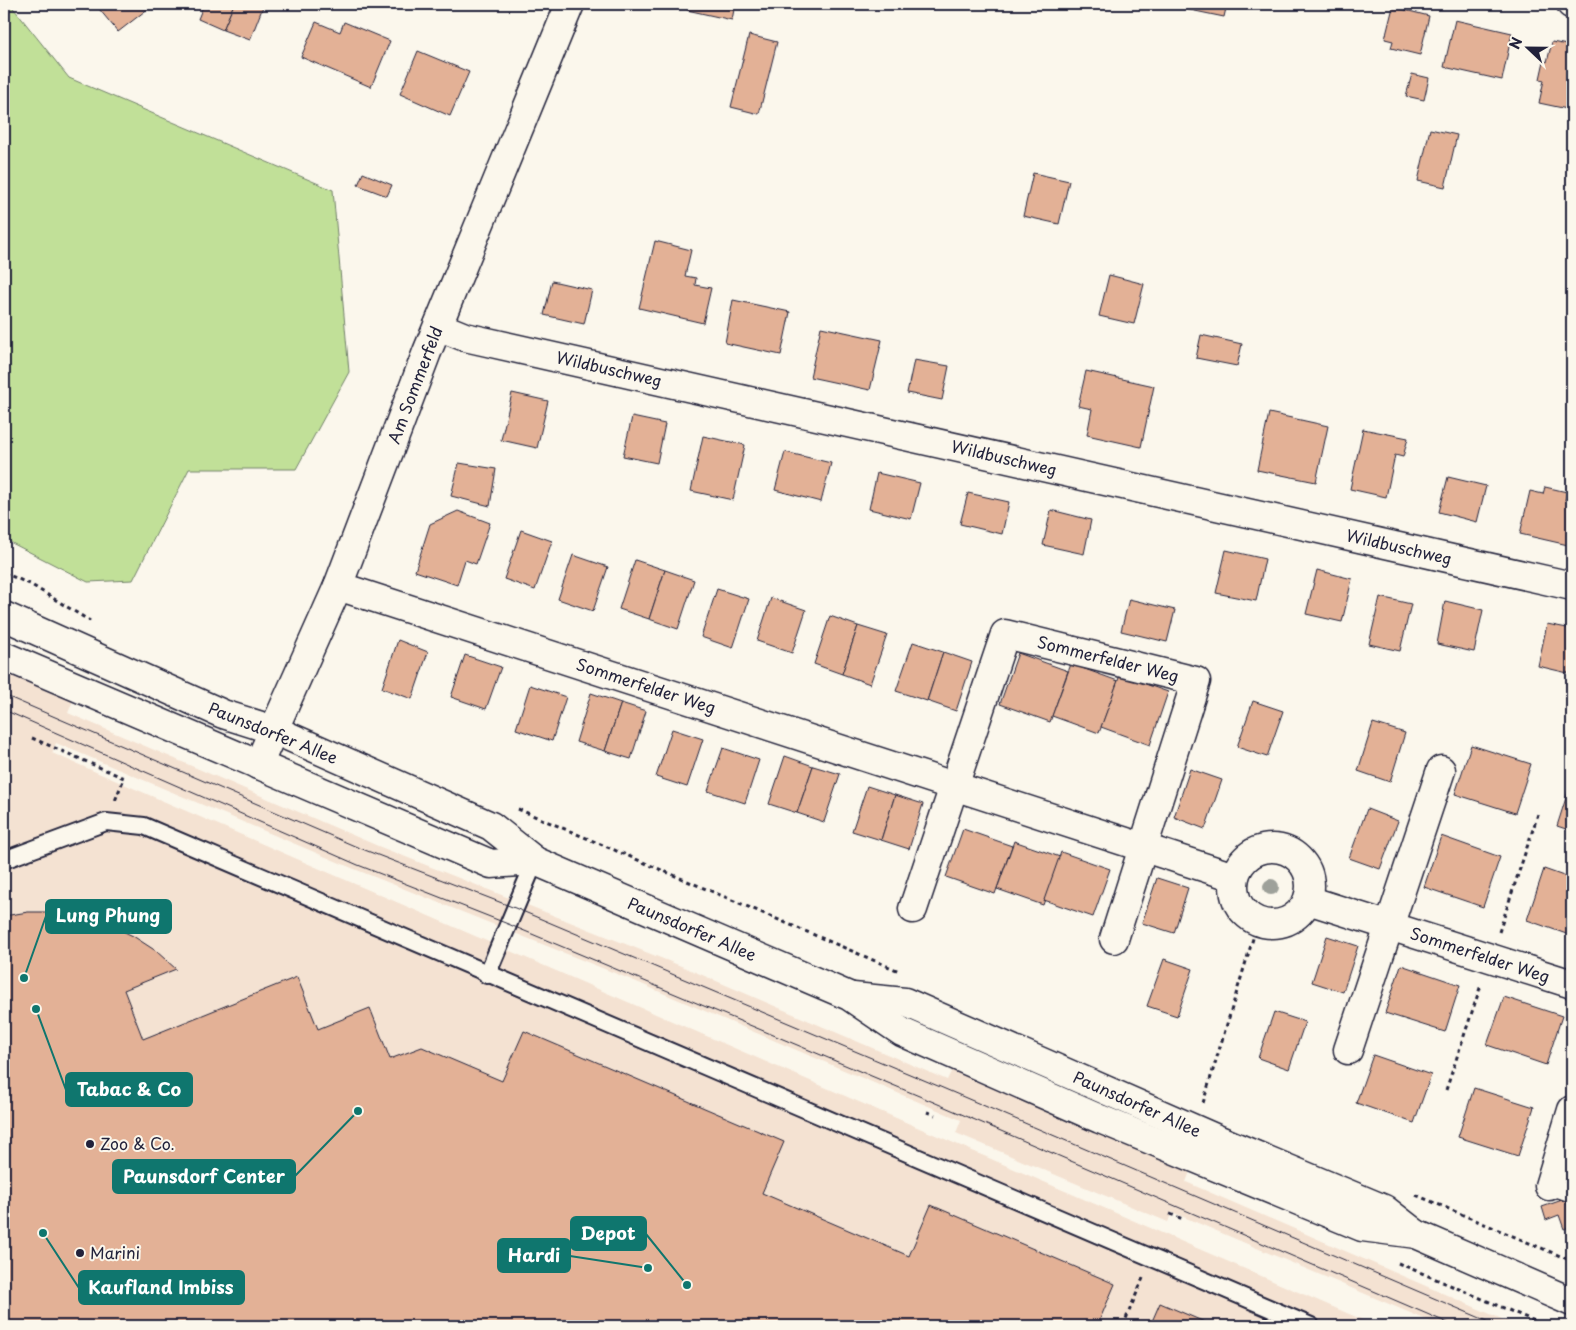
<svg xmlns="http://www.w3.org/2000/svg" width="1576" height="1330" viewBox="0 0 1576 1330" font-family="'Playpen Sans',sans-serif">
<rect width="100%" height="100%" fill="#fbf7ec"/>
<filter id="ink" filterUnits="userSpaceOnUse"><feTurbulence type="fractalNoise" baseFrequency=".02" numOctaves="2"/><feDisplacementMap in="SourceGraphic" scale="10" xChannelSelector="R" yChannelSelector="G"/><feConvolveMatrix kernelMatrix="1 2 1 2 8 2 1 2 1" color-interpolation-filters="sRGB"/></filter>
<g filter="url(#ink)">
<polygon fill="#f4e2d2" points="4,671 73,701 68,713 378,846 686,968 947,1080 956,1062 1193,1164 1186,1182 1518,1326 1441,1326 1172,1212 1168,1222 956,1133 961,1120 632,980 352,868 56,743 52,753 1377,1326 4,1326"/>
<polygon fill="#c1e098" stroke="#72816a" points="4,4 10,4 69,78 333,190 349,372 296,469 189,469 133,580 88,582 4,539"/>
<g fill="#e3b196" stroke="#22223b">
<polygon points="95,4 154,4 118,32"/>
<polygon points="204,4 234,4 223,30 198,19"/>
<polygon points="234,4 264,4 250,40 223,30"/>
<polygon points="689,4 735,4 732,20 687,10"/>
<polygon points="1171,4 1227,4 1224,17 1171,6"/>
<polygon points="1239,4 1258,4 1257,8"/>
<polygon points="1393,7 1429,16 1420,55 1391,48 1393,41 1385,39"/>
<polygon points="1455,20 1512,33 1502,80 1444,67"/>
<polygon points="316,22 340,32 344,22 390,41 371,87 301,57"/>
<polygon points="749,35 777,42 759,114 731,107"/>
<polygon points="1552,42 1572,46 1572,110 1539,103 1544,80 1540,79 1544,61 1547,62"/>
<polygon points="418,51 469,72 450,116 400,94"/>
<polygon points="1412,74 1429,78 1424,100 1406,96"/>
<polygon points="1430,129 1457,135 1445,187 1418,181"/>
<polygon points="363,173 392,185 387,196 358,185"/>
<polygon points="1033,173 1069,181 1059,224 1023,216"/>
<polygon points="655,241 691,250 685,276 696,278 695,285 711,288 703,323 639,308"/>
<polygon points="1109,275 1144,284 1134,324 1099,316"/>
<polygon points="552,281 592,290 584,324 544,315"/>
<polygon points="733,300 790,312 781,355 725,343"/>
<polygon points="821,327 882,340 870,390 810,377"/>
<polygon points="1201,335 1242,344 1237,366 1196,358"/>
<polygon points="914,360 949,366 942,400 907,393"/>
<polygon points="1086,371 1154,386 1141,447 1087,435 1092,409 1078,406"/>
<polygon points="512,393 548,401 537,448 501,440"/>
<polygon points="1269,413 1328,426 1316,482 1257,470"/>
<polygon points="632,417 665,424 657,463 623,456"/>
<polygon points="1363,429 1408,438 1403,457 1395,455 1386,497 1350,489"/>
<polygon points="703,436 745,445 733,500 691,491"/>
<polygon points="785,452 831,463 821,502 775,490"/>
<polygon points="459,463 496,469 490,506 451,496"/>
<polygon points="877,473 920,483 911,519 869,509"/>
<polygon points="1448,477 1486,486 1477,522 1439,512"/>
<polygon points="1545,487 1567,492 1565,500 1572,501 1572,527 1568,545 1520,534 1530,491 1543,494"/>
<polygon points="968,493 1009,502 1002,534 960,524"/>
<polygon points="1051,510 1091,520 1084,554 1043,545"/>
<polygon points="458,511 490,523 476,564 465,560 457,585 415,571 430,524"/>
<polygon points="521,530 552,541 535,590 504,579"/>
<polygon points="1226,550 1265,559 1256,601 1216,593"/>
<polygon points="573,555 608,567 593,611 558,599"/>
<polygon points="635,560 665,570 649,619 619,609"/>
<polygon points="665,570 694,580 678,629 649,619"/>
<polygon points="1317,570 1352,579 1342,622 1306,614"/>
<polygon points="717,589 749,599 733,648 701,637"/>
<polygon points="1380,597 1411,604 1400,651 1369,644"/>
<polygon points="771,598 806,610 792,653 757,641"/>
<polygon points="1129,599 1175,610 1167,642 1121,631"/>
<polygon points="1445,601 1483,610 1474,652 1437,644"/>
<polygon points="830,616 858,626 842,674 814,664"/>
<polygon points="1547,624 1572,629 1572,674 1538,666"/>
<polygon points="858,626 887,635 870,684 842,674"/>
<polygon points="398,640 428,652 412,699 382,688"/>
<polygon points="913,642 943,652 927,701 896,691"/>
<polygon points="943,652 972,662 956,711 927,701"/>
<polygon points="1018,653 1068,671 1050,722 1000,704"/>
<polygon points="465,655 501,667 486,709 451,697"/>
<polygon points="1071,664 1118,681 1099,733 1052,716"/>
<polygon points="1120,675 1168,692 1150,745 1101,727"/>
<polygon points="530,685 566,697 552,741 516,729"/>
<polygon points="591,693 621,703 605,751 576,742"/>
<polygon points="1253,701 1283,711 1267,757 1237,747"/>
<polygon points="621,703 646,711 631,759 605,751"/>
<polygon points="1373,723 1405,733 1390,782 1358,771"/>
<polygon points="672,729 703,739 687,787 656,777"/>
<polygon points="1471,745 1531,764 1515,813 1455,794"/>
<polygon points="723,748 759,760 745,803 708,791"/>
<polygon points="785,756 813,766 797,813 769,804"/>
<polygon points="813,766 840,774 824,822 797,813"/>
<polygon points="1190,769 1222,780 1205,829 1174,817"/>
<polygon points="1572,779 1572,831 1557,826"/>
<polygon points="867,786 895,795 881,840 852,831"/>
<polygon points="895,795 923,804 909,849 881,840"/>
<polygon points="1367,809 1398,821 1380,869 1349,858"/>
<polygon points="963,829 1012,846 995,894 946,877"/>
<polygon points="1441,836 1500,857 1483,907 1424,887"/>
<polygon points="1014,841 1060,857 1043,905 997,889"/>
<polygon points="1061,852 1110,869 1093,917 1044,900"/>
<polygon points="1544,869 1572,879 1572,936 1527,920"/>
<polygon points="1157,878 1188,888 1174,933 1142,923"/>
<polygon points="28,912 55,912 82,916 108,924 133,936 156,951 176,969 124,990 143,1039 297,977 318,1029 370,1008 390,1059 422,1047 502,1081 524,1031 784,1142 762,1193 909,1256 931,1205 1115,1284 1097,1326 4,1326 4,916"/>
<polygon points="1327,936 1358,946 1343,992 1312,982"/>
<polygon points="1164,959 1193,969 1177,1016 1147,1006"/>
<polygon points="1401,965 1460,985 1445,1032 1385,1013"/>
<polygon points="1504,997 1562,1016 1546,1065 1487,1045"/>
<polygon points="1274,1012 1305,1022 1289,1069 1258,1058"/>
<polygon points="1373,1055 1431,1075 1414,1123 1356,1103"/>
<polygon points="1474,1088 1534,1107 1518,1156 1458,1137"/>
<polygon points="1565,1199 1570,1211 1572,1210 1572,1226 1564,1229 1559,1215 1546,1220 1542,1207"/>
<polygon points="1160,1303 1214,1326 1150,1326"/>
</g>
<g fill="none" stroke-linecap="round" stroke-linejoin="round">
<g stroke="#22223b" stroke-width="20">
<g id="lane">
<polyline points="4,860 106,822 144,826 1311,1326"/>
<polyline points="487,975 535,861"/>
<polyline points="1549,1186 1572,1194"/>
</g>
</g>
<g stroke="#22223b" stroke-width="31">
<g id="street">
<polyline points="1571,4 1572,4"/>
<polyline points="438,326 465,337 1572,586"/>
<polyline points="338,586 1234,877"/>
<polyline points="258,765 338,586 427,352 570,4"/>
<circle cx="1272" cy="886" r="38"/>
<polyline points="1308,900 1572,984"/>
<polyline points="913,909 1005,634 1196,681 1114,939"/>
<polyline points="1348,1050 1441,770"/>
<polyline points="1549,1186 1572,1110"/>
</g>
</g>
<g stroke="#22223b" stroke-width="31">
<g id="secondary">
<polyline points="4,616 223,714 274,730 491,826 535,861 849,996 902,1032 1100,1119 1362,1227 1416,1234"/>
<polyline points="4,656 491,864 535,861"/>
<polyline points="853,997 905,1002 1217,1139 1384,1209 1416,1234 1572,1302"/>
</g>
</g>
<g stroke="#22223b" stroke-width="3" stroke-dasharray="4 4" stroke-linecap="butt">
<polyline points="4,573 30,584 90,621"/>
<polyline points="32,738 124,778 115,801"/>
<polyline points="518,809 899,971"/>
<polyline points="1499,932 1539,811"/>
<polyline points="1446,1090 1481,985"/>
<polyline points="1203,1103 1258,922"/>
<polyline points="927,1112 935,1115"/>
<polyline points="1416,1195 1572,1261"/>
<polyline points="1170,1214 1183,1219"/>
<polyline points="1398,1263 1546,1326"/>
<polyline points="1123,1326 1143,1278"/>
</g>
<use href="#lane" stroke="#fbf7ec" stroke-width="16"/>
<use href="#street" stroke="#fbf7ec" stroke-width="28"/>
<use href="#secondary" stroke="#fbf7ec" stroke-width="28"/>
<g stroke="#22223b" stroke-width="1">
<polyline points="4,695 357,847 515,908 938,1086 1499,1326"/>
<polyline points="4,710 358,865 508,924 931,1101 1455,1326"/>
</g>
</g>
<circle fill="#9ea19a" cx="1271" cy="887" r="8"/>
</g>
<g fill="#22223b" stroke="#fbf7ec" stroke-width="2">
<circle cx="90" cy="1144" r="5"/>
<circle cx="80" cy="1253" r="5"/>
</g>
<g text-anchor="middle" stroke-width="4" stroke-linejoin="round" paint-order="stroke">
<g font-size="16" fill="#22223b" stroke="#fbf7ec">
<text transform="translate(609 369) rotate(13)" y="6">Wildbuschweg</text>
<text transform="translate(415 385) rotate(-69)" y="6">Am Sommerfeld</text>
<text transform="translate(1004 458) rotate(13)" y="6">Wildbuschweg</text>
<text transform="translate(1399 547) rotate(13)" y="6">Wildbuschweg</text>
<text transform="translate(1108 659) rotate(14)" y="6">Sommerfelder Weg</text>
<text transform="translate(646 686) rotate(18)" y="6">Sommerfelder Weg</text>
<text transform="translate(273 733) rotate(22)" y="6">Paunsdorfer Allee</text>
<text transform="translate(692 929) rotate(23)" y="6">Paunsdorfer Allee</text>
<text transform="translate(1480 955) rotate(18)" y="6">Sommerfelder Weg</text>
<text transform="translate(1137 1104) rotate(24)" y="6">Paunsdorfer Allee</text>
</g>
<g font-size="16" fill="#22223b" stroke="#fbf7ec" text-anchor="start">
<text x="100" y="1150">Zoo &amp; Co.</text>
<text x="90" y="1259">Marini</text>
</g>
</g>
<path fill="none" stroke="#0f766e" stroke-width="2" d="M24 978L46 916M36 1009L66 1090M358 1111L295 1176M687 1285L646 1234M648 1268L570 1256M43 1233L79 1288"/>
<g fill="#0f766e" stroke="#fbf7ec" stroke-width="2">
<circle cx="24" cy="978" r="5"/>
<circle cx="36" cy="1009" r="5"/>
<circle cx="358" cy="1111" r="5"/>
<circle cx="687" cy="1285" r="5"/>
<circle cx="648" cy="1268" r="5"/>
<circle cx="43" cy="1233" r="5"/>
</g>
<g fill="#0f766e" stroke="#0f766e" stroke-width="2">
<rect x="46" y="900" width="125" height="33" rx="5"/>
<rect x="66" y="1073" width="126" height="33" rx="5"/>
<rect x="113" y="1160" width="182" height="33" rx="5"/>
<rect x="571" y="1217" width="75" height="33" rx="5"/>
<rect x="498" y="1239" width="72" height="33" rx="5"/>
<rect x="79" y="1271" width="165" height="33" rx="5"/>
</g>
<g font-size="18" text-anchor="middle" font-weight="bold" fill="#fff">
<text x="108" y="922">Lung Phung</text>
<text x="129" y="1096">Tabac &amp; Co</text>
<text x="204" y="1183">Paunsdorf Center</text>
<text x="608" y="1240">Depot</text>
<text x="534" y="1262">Hardi</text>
<text x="161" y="1294">Kaufland Imbiss</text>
</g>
<rect width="1576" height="1330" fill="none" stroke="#fbf7ec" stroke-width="20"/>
<rect x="10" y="10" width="1556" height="1310" fill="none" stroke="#22223b" stroke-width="2" filter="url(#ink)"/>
<g transform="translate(1528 48) rotate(292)" stroke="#fbf7ec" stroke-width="4" paint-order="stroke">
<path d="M0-4L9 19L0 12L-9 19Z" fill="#22223b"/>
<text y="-8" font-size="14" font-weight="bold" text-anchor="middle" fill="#22223b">N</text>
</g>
</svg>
